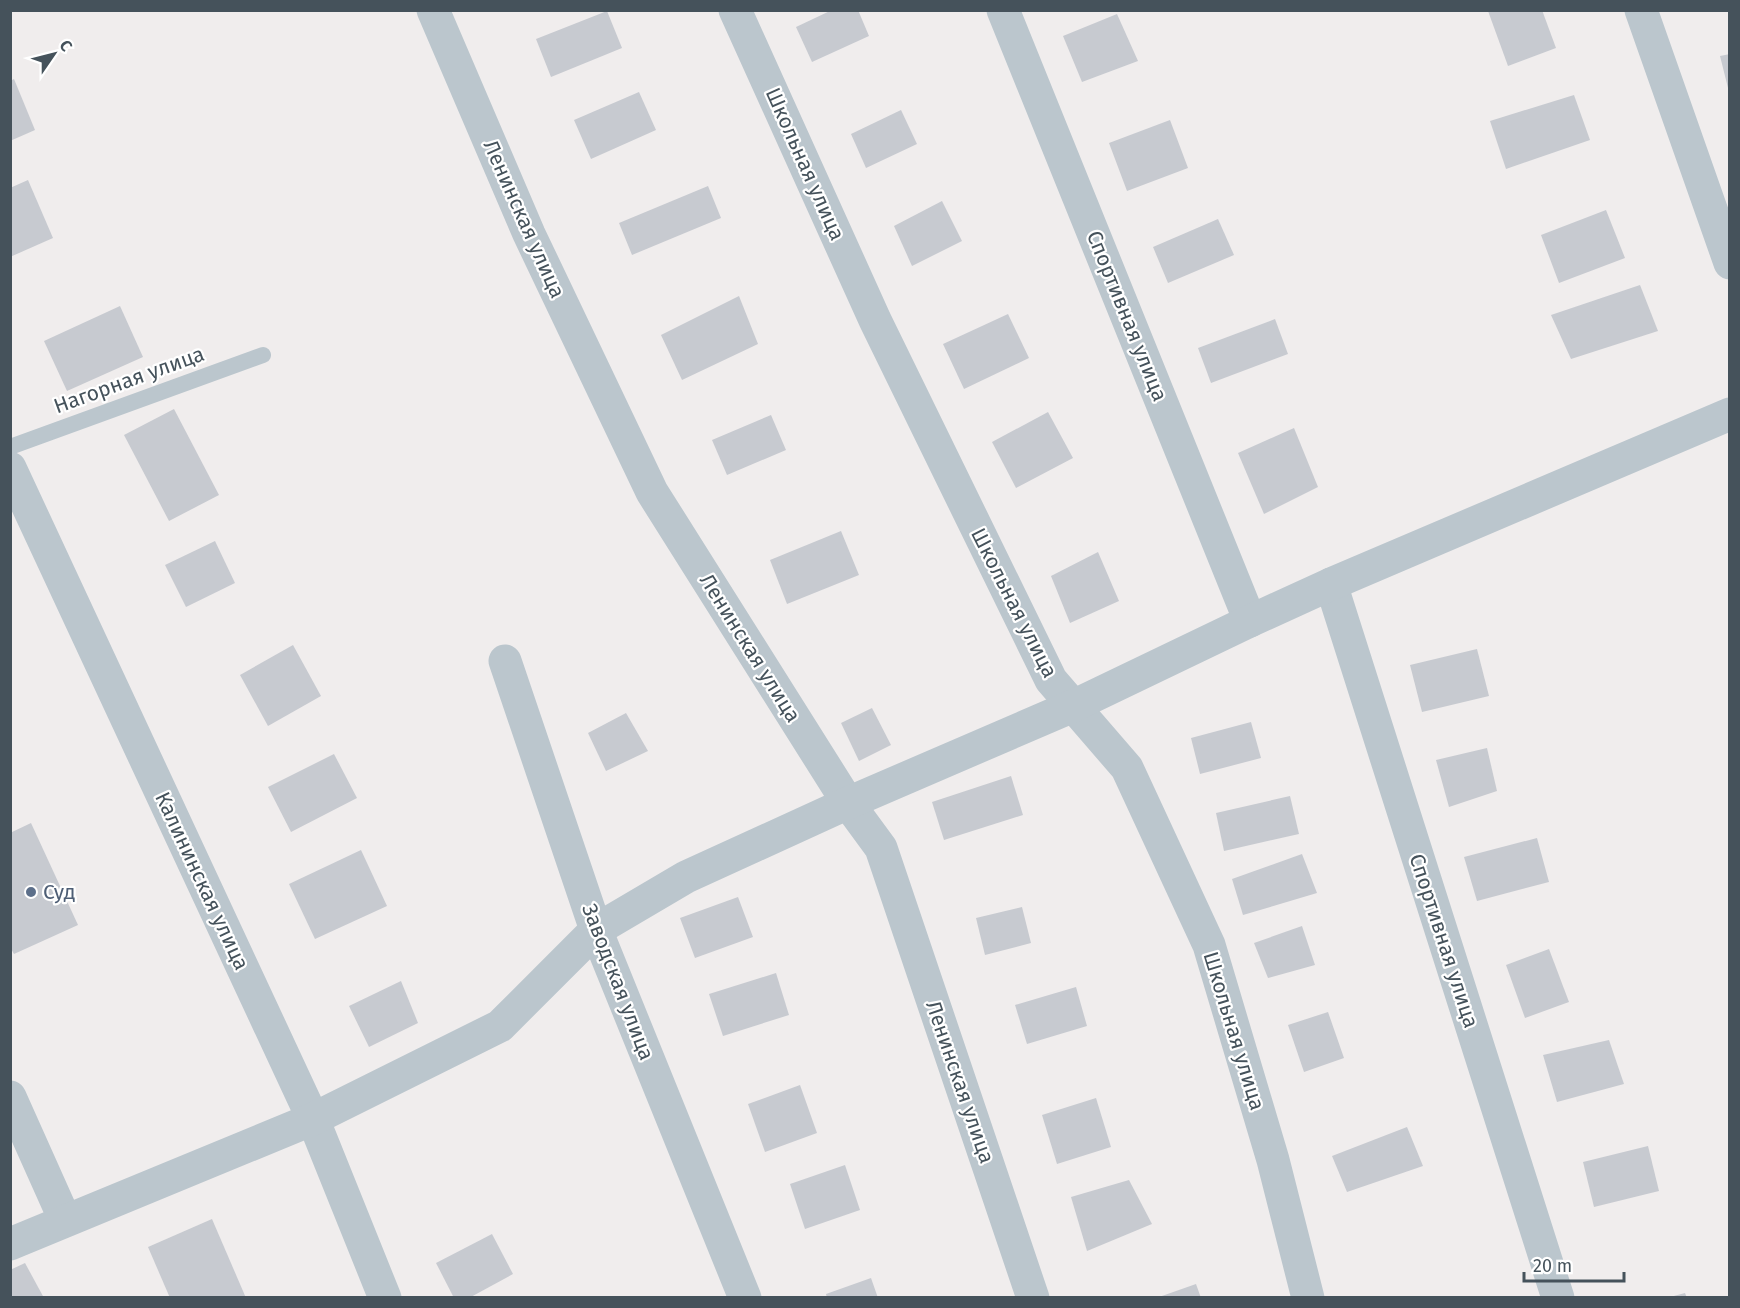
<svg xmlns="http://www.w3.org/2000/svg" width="1740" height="1308" viewBox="0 0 1740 1308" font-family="'Fira Sans',sans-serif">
<rect width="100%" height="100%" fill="#f0eded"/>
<g fill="#c7cad0">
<polygon points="832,10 858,10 869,36 812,62 796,27"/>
<polygon points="1542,10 1556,48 1508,66 1488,11"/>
<polygon points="607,11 622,48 551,77 536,39"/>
<polygon points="1117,14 1138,61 1082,82 1063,36"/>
<polygon points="1730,54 1730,92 1729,92 1720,56"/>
<polygon points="14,79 35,130 10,141 10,81"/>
<polygon points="639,92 656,130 591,159 574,120"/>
<polygon points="1574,95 1590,140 1506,169 1490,121"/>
<polygon points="901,110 917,144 866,168 851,134"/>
<polygon points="1170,120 1188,168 1127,191 1109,143"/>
<polygon points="28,180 53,238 10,257 10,188"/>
<polygon points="708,186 721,218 632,255 619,223"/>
<polygon points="942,201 962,241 912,266 894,226"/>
<polygon points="1606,210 1625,258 1559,283 1541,235"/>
<polygon points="1218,219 1234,255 1168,283 1153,247"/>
<polygon points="1640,285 1658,331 1571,359 1551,315"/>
<polygon points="739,296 758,344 682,380 661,335"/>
<polygon points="120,306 143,357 67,391 44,341"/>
<polygon points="1008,314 1029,358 964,389 943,344"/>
<polygon points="1275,319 1288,354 1211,383 1198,348"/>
<polygon points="174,409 219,495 169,521 124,435"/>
<polygon points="1048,412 1073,458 1016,488 992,442"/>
<polygon points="771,415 786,450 727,475 712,440"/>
<polygon points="1294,428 1318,487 1264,514 1238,453"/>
<polygon points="841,531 859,575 787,604 770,560"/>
<polygon points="215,541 235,583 186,607 165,565"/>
<polygon points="1098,552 1119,601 1070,623 1051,576"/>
<polygon points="293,645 321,696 268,726 240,675"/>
<polygon points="1477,649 1489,696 1422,712 1410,665"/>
<polygon points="872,708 891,745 859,761 841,723"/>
<polygon points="626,713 648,751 606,771 588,733"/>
<polygon points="1251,722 1261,758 1200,774 1191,738"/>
<polygon points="1487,748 1497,791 1449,807 1436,760"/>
<polygon points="334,754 357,798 291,832 268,787"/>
<polygon points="1011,776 1023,815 944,840 932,802"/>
<polygon points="1290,796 1299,834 1224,851 1216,813"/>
<polygon points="31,823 78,925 14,954 10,947 10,833"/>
<polygon points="1537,838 1549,882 1477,901 1464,857"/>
<polygon points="361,850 387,906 315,939 289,884"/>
<polygon points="1302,854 1317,893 1243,915 1232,879"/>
<polygon points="738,897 753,937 695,958 680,918"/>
<polygon points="1022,907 1031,943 985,955 976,918"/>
<polygon points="1302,926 1315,965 1268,978 1254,943"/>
<polygon points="1549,949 1569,1002 1525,1018 1506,965"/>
<polygon points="776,973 789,1015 723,1036 709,994"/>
<polygon points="401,981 418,1023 369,1047 349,1006"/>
<polygon points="1076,987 1087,1026 1027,1044 1015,1005"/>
<polygon points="1328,1012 1344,1058 1304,1072 1288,1025"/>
<polygon points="1609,1040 1624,1084 1557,1102 1543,1055"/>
<polygon points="800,1085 817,1133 765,1152 748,1104"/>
<polygon points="1096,1098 1111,1147 1057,1164 1042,1115"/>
<polygon points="1407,1127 1423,1166 1347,1192 1332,1156"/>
<polygon points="1648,1146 1659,1191 1594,1207 1583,1162"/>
<polygon points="845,1165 860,1210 805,1229 790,1184"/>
<polygon points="1129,1180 1152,1224 1087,1251 1071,1197"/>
<polygon points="212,1219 246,1298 170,1298 148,1247"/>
<polygon points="492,1234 513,1274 469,1298 454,1298 436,1263"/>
<polygon points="25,1263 44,1298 10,1298 10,1270"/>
<polygon points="871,1278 878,1298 827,1298 826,1294"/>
<polygon points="1196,1284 1201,1298 1159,1298 1159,1297"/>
<polygon points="1685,1293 1687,1298 1670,1298 1670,1297"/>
</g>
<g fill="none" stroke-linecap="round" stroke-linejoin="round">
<polyline stroke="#bbc6cd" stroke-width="16" points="10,447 263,355"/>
<g stroke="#bbc6cd" stroke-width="33">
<polyline points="433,10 529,234 652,492 848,803 881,848 1033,1298"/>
<polyline points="735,10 875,320 1051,680 1127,768 1209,945 1273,1160 1308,1298"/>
<polyline points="1003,10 1250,621"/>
<polyline points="1641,10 1730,263"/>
<polyline points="10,468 313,1119 385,1298"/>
<polyline points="1331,584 1558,1298"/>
<polyline points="505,661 596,930 745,1298"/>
<polyline points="10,1097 65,1220"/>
<polyline points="10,1244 313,1119 500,1026 596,930 686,877 848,803 1073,706 1250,621 1331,584 1730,414"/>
</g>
</g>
<circle fill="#5c6f8a" stroke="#fff" stroke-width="2" cx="31" cy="892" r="6"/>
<g text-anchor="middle" stroke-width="4.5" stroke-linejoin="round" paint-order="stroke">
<g font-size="21" fill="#45525b" stroke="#fff">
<text transform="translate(805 164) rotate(66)" y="7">Школьная улица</text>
<text transform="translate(524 219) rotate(66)" y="7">Ленинская улица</text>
<text transform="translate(1127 316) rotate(68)" y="7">Спортивная улица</text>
<text transform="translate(129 380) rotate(-20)" y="7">Нагорная улица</text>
<text transform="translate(1014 603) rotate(63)" y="7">Школьная улица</text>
<text transform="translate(750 648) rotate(58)" y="7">Ленинская улица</text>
<text transform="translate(202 881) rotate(65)" y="7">Калининская улица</text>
<text transform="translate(1444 941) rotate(72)" y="7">Спортивная улица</text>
<text transform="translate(618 982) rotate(69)" y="7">Заводская улица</text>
<text transform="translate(1234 1031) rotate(73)" y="7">Школьная улица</text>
<text transform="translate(960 1082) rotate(71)" y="7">Ленинская улица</text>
</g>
<g font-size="21" fill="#4e5e75" stroke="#fff" text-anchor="start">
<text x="43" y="899">Суд</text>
</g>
</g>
<rect width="1740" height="1308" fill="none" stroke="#45525b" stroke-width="24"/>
<g transform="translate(54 54) rotate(55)" stroke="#ffffff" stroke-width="4.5" paint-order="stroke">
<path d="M0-4.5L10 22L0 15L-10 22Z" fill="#45525b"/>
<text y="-9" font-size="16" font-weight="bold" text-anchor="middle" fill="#45525b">С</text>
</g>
<path d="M1524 1272v9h100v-9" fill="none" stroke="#45525b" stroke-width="3"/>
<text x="1533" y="1272" font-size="18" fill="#45525b" stroke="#ffffff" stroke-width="4.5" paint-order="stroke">20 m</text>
</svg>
